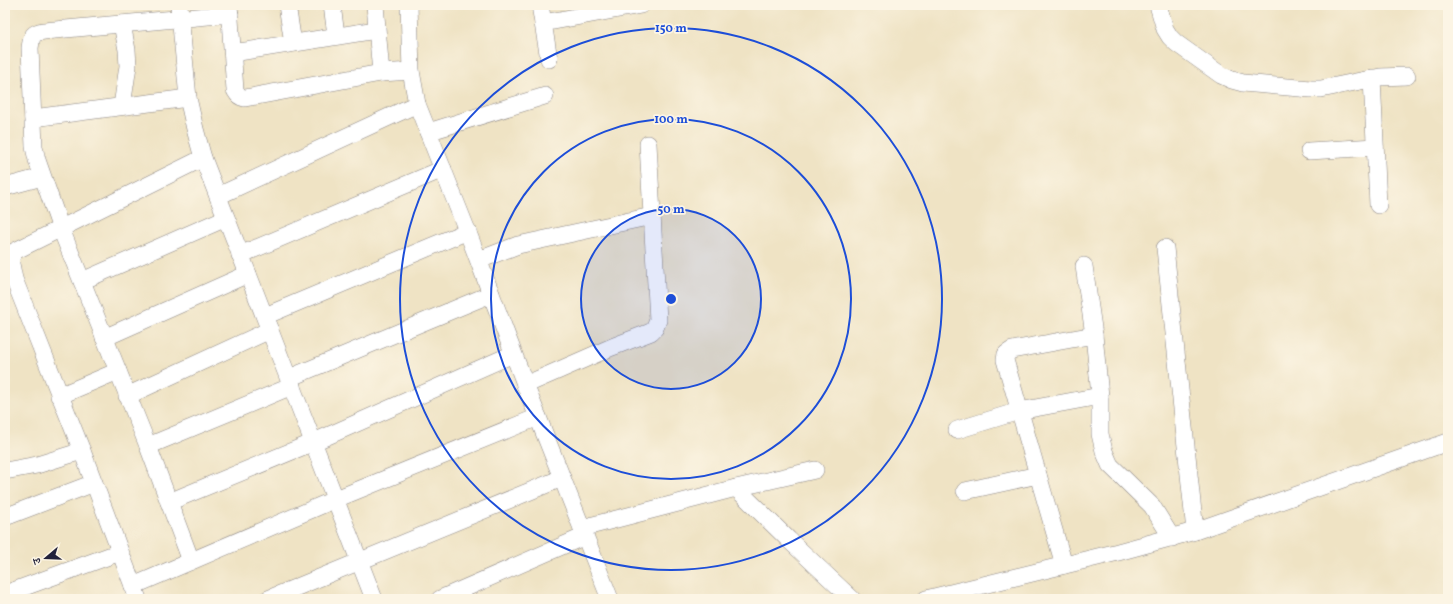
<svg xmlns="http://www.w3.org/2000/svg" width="1453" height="604" viewBox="0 0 1453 604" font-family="Vollkorn,'Noto Serif Devanagari',serif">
<rect width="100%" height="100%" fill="#fcf5e5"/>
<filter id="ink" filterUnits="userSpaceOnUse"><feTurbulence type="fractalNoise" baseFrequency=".025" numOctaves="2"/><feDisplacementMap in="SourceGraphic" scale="8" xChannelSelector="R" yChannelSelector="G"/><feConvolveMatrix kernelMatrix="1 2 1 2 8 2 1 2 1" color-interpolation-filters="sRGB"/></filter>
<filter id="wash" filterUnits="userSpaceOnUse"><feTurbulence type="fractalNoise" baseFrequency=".012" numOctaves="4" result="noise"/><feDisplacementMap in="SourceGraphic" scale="16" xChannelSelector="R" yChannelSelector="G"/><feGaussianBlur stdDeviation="0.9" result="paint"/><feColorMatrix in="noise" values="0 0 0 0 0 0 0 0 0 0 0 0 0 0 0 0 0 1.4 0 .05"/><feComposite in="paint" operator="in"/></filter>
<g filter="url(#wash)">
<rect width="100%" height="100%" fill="#efe3c4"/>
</g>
<g filter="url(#ink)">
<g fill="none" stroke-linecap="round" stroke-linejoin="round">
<g stroke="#888280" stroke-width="18">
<g id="minor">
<polyline points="179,5 188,98 195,129 203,158 374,599"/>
<path d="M229,5L235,90C238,95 239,97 245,98L381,73L411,71"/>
<polyline points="287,5 293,43"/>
<polyline points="332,5 336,35"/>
<polyline points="375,5 381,73"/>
<polyline points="409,5 411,71 417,104 470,238 528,392 610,599"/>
<polyline points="540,5 549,59"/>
<polyline points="1158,5 1165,29 1170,37 1176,43 1221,75 1232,80 1243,83 1311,89 1321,89 1380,77 1407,76"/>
<polyline points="543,23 641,5"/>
<polyline points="233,53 376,30"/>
<polyline points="1372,78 1378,205"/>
<polyline points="122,106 128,66 127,50 122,24"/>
<polyline points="33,118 188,98"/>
<polyline points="428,132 545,96"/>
<polyline points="1309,151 1375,147"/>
<polyline points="5,187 42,177"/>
<polyline points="218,196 417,104"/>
<polyline points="1165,248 1195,531"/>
<polyline points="240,255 443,169"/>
<polyline points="479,260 518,245 652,216"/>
<polyline points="1084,266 1094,335 1100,396 1100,434 1104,451 1110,465 1152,506 1172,538"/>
<polyline points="82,281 226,218"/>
<polyline points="265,316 468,231"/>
<polyline points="104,338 248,274"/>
<polyline points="289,378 491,294"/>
<polyline points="525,385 612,347 651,332 655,328 658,320 648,144"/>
<polyline points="59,396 118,371"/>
<polyline points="127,396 270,330"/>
<polyline points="957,430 1019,411 1100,396"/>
<polyline points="148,446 292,386"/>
<polyline points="5,471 37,465 82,451"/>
<polyline points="736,488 789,540 852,599"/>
<polyline points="965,491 1038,475"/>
<polyline points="169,502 314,442 513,354"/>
<polyline points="5,517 94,483"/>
<polyline points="582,528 736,488 815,470"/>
<path d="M191,561L148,446L61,229L37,160L34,147L30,48C32,36 31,33 44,31L230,14"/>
<polyline points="1064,565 1005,360 1006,354 1012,350 1094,335"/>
<polyline points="133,586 336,499 538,417"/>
<polyline points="5,594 120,552"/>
<polyline points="138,599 82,451 14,279 10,259 15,251 203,158"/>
<polyline points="268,599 562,478"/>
<polyline points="440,599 585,536"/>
<polyline points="926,599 1118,552 1195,531 1448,442"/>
</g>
</g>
<use href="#minor" stroke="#fff" stroke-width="17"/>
</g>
</g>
<circle cx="671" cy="299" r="90" fill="#1d4ed8" fill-opacity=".12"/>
<g fill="none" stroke="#1d4ed8" stroke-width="2">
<circle cx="671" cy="299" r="90"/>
<circle cx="671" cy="299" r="180"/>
<circle cx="671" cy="299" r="271"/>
</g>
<circle cx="671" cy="299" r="6" fill="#1d4ed8" stroke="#fcf5e5" stroke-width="2"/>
<g font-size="12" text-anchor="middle" font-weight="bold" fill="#1d4ed8" stroke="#fcf5e5" stroke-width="3.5" stroke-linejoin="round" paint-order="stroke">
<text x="671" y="32">150 m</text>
<text x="671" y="123">100 m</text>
<text x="671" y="213">50 m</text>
</g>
<rect width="1453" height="604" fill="none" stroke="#fcf5e5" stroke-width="20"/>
<g transform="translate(46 558) rotate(251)" stroke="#fcf5e5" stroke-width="3" paint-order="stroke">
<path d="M0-3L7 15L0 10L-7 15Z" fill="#22223b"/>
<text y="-6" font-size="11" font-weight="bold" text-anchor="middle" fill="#22223b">उ</text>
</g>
</svg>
